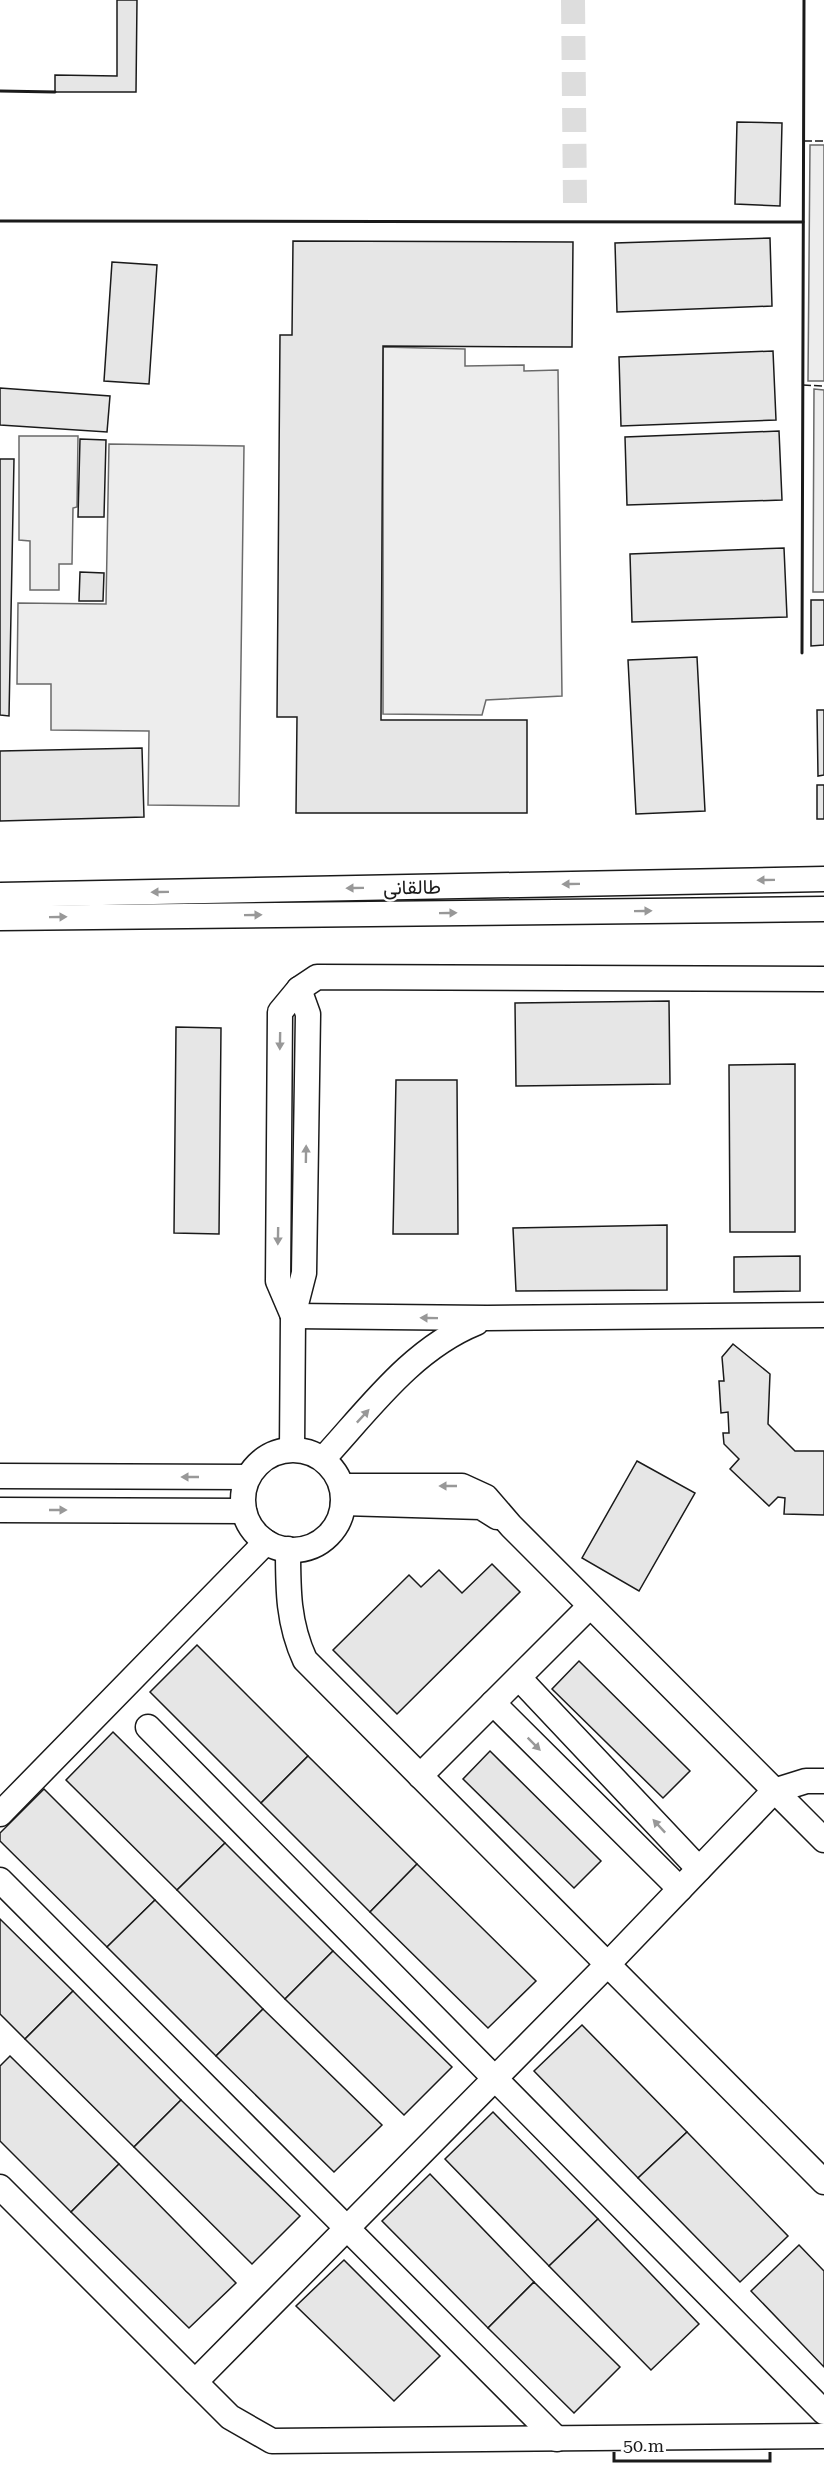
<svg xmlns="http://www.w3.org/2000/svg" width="824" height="2482" viewBox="0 0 824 2482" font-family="'Roboto Serif',Vazirmatn,serif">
<rect width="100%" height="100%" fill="#fff"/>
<g fill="#ededed" stroke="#6a6a6a" stroke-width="1.5">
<polygon points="810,145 824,145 824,381 808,381"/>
<polygon points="383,347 465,349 465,366 524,365 524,371 558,370 562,696 486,700 482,715 383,714"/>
<polygon points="814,389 824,390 824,592 813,592"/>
<polygon points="19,436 78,436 77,507 73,508 72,564 59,564 59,590 30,590 30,541 19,540"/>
<polygon points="109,444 244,446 239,806 148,805 149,731 51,730 51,684 17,684 18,603 106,604"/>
</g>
<g fill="#e6e6e6" stroke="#1a1a1a" stroke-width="1.5">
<polygon points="117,0 137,0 136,92 55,92 55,75 117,76"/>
<polygon points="737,122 782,123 780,206 735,204"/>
<polygon points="770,238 772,306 617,312 615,243"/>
<polygon points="293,241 573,242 572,347 383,346 381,720 527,720 527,813 296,813 297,717 277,717 280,335 292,335"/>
<polygon points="112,262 157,265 149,384 104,381"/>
<polygon points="773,351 776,420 621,426 619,357"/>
<polygon points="0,388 110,396 107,432 0,425"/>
<polygon points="779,431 782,500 627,505 625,437"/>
<polygon points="80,439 106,440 104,517 78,517"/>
<polygon points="0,459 14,459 9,716 0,715"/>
<polygon points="784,548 787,617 632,622 630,554"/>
<polygon points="80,572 104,573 103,601 79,601"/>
<polygon points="811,600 824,600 824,645 811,646"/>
<polygon points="697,657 705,811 636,814 628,660"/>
<polygon points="817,710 824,710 824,775 818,776"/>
<polygon points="142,748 144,817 0,821 0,751"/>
<rect x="817" y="785" width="7" height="34"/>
<polygon points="669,1001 670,1084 516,1086 515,1003"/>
<polygon points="176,1027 221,1028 219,1234 174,1233"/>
<polygon points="795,1064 795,1232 730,1232 729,1065"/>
<polygon points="396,1080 457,1080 458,1234 393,1234"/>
<polygon points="667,1225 667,1290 516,1291 513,1228"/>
<polygon points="800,1256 800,1291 734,1292 734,1257"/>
<polygon points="733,1344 770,1374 768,1424 795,1451 824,1451 824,1515 784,1514 785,1498 778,1497 769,1506 730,1469 739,1459 724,1444 723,1433 729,1433 728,1412 721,1413 719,1381 724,1381 722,1357"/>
<polygon points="637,1461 695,1493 639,1591 582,1558"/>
<polygon points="492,1564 520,1592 397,1714 333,1650 409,1575 421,1587 439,1570 462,1593"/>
<polygon points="197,1645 308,1756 261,1803 150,1692"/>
<polygon points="579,1661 690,1771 663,1798 552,1689"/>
<polygon points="113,1732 225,1843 177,1890 66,1780"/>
<polygon points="490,1751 601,1861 574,1888 463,1779"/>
<polygon points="308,1756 417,1864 370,1912 261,1803"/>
<polygon points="44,1789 155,1900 107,1947 0,1841 0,1833"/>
<polygon points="225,1843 333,1951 285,1999 177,1890"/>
<polygon points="417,1864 536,1981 488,2028 370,1912"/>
<polygon points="155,1900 263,2009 216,2056 107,1947"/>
<polygon points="0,1919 73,1991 25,2039 0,2014"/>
<polygon points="333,1951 452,2067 404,2115 285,1999"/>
<polygon points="73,1991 181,2100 134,2147 25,2039"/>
<polygon points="263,2009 382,2125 334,2172 216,2056"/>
<polygon points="582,2025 687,2132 638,2178 534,2071"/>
<polygon points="10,2056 119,2164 71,2212 0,2141 0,2066"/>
<polygon points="181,2100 300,2216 252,2264 134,2147"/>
<polygon points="493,2112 598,2219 549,2266 445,2159"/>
<polygon points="687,2132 788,2236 740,2282 638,2178"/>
<polygon points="119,2164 236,2283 189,2328 71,2212"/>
<polygon points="430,2174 534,2282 488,2328 382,2221"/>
<polygon points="598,2219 699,2324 651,2370 549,2266"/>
<polygon points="799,2245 824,2271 824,2367 751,2291"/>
<polygon points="344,2260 440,2356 394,2401 296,2306"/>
<polygon points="534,2282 620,2367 574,2413 488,2328"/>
</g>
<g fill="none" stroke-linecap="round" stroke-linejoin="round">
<polyline stroke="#ddd" stroke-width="24" stroke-dasharray="24 12" stroke-linecap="butt" points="573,0 575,203"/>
<g stroke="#1a1a1a" stroke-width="27">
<g id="minor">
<polyline points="0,895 824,879"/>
<polyline points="0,918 824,909"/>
<polyline points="293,1316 278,1281 280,1012 299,989 317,977 824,979"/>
<polyline points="293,1316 487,1318 824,1315"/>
<polyline points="292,1449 293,1316 304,1273 308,1014 299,989"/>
<circle cx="293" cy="1500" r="50"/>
<path d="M323,1459C369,1409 412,1349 476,1323"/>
<polyline points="0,1476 248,1477"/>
<polyline points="342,1486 462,1486 486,1497 511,1526 824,1840"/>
<polyline points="343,1503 481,1507 497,1517"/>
<polyline points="0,1510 244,1511"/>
<path d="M288,1549C288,1590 288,1623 305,1660L824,2182"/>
<polyline points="519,1678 699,1869"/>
<polyline points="493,1703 680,1889"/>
<polyline points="148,1727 824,2412"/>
<polyline points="420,1776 590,1606"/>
<polyline points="0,1814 266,1542"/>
<polyline points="0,1880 557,2439"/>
<polyline points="0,2187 230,2417 272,2441 824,2436"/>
<polyline points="195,2382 608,1964 774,1791 806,1781 824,1781"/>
</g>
</g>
<use href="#minor" stroke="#fff" stroke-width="24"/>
<g stroke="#1a1a1a" stroke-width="1.5" stroke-dasharray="8 3" stroke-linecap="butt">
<polyline points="804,141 824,141"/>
<polyline points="803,385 824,386"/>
</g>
<g stroke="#1a1a1a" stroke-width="3">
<polyline points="0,91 55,92"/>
<polyline points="0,221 803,222"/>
<polyline points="802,653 804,0"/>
</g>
</g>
<defs><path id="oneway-solid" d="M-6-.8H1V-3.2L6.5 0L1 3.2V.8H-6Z" transform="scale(1.5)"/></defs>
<g fill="#989898">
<use href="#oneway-solid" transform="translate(766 880) rotate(179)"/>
<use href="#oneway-solid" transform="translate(571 884) rotate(179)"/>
<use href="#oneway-solid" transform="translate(355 888) rotate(179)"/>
<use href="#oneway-solid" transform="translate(160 892) rotate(179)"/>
<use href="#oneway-solid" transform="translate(643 911) rotate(-1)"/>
<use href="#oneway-solid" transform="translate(448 913) rotate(-1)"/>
<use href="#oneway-solid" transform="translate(253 915) rotate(-1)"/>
<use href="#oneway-solid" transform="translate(58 917) rotate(-1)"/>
<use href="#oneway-solid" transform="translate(280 1041) rotate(91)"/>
<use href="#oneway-solid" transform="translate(306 1154) rotate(-89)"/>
<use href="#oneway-solid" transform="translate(278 1236) rotate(91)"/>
<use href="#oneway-solid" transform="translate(429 1318) rotate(-179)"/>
<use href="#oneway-solid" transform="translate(363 1416) rotate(-47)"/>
<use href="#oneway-solid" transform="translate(190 1477) rotate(-180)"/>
<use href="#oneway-solid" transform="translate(448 1486) rotate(180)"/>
<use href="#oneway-solid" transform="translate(58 1510)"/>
<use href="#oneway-solid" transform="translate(534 1744) rotate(45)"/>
<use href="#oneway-solid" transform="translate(659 1826) rotate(-133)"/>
</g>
<g text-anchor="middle" stroke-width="4.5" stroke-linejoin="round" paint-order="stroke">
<g font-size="20" fill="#1a1a1a" stroke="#fff">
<text transform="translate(412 887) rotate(-1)" y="7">طالقانی</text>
</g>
</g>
<path d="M614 2452v9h156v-9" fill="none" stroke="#1a1a1a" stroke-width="3"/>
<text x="623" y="2452" font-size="18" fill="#1a1a1a" stroke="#ffffff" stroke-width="4.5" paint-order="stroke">50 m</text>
</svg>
